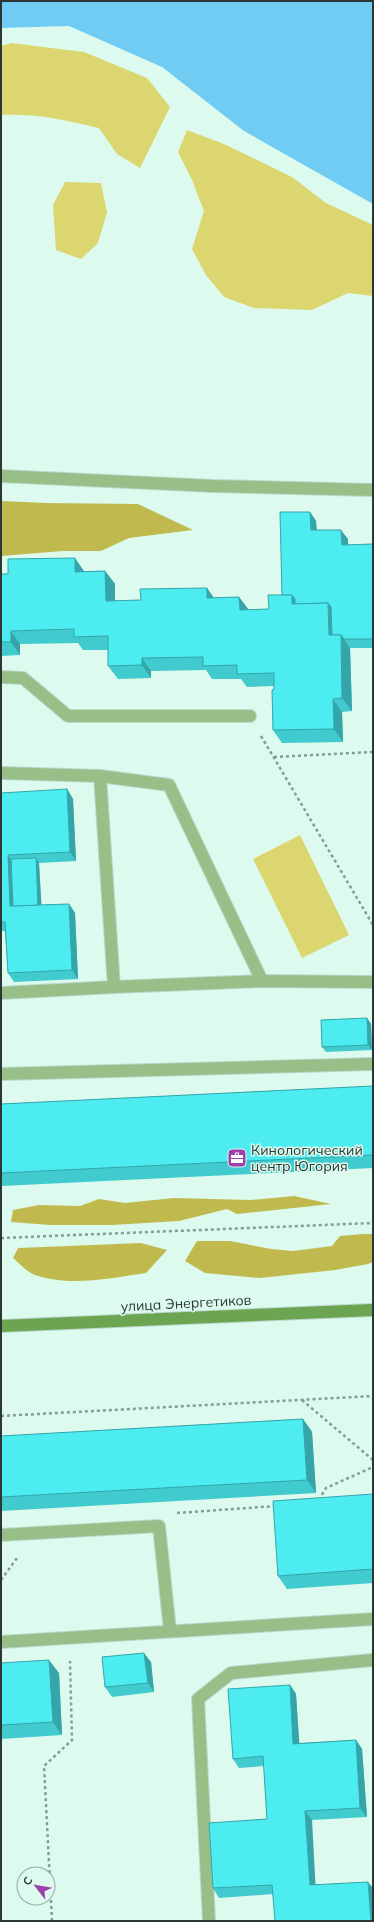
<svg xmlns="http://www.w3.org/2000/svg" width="374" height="1922" viewBox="0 0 374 1922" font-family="Mulish,sans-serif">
<rect width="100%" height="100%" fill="#dcfaed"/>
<g fill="#dcd671">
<path d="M11,43L84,52L147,78L170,107L140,168L117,154L99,128C66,120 35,113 1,115V46Z"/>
<polygon points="187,130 224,144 292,177 326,203 373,225 373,296 348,293 312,310 254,308 224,297 206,275 192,249 204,211 192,180 178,152"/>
<polygon points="65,182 101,183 107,212 98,243 81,259 56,250 53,205"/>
<polygon points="300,835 349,935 302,958 253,859"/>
</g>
<g fill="#c0ba4e">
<polygon points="1,501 46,503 138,504 193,530 129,538 101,551 63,551 1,556"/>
<polygon points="294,1196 331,1204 237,1214 227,1209 179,1221 112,1225 50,1225 11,1222 13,1210 39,1205 80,1206 99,1199 125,1203 174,1198 250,1200"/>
<polygon points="363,1234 373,1234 373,1262 368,1264 335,1270 260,1278 205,1273 185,1261 197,1241 230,1241 271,1249 293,1251 332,1246 340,1236"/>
<path d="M141,1243L167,1250L146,1273C111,1278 70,1287 35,1275C27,1272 19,1263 13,1258L18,1248Z"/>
</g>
<polygon fill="#71ccf4" points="1,1 373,1 373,204 244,131 162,67 69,26 1,28"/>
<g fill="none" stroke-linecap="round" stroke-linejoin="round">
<g stroke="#bcd7cb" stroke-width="14">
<g id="service">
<polyline points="1,476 213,486 373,490"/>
<polyline points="1,677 23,678 68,716 250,716"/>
<polyline points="1,773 100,776 169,785 262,981"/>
<polyline points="100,776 114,987 262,981 373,982"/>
<polyline points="1,993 114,987"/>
<polyline points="1,1074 373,1064"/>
<polyline points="1,1535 159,1526 170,1631"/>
<polyline points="1,1642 373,1619"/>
<polyline points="209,1921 198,1699 231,1673 373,1660"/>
</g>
</g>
<g stroke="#bcd7cb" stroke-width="14">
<polyline id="secondary" points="1,1326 373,1310"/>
</g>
<g stroke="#879c93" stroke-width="2.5" stroke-dasharray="3 3" stroke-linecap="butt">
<polyline points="261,736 373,925"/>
<polyline points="274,757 373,752"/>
<polyline points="1,1238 373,1223"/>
<polyline points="302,1400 373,1460"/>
<polyline points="1,1416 373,1396"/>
<polyline points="319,1500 326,1488 373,1467"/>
<polyline points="177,1513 276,1506"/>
<polyline points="1,1580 17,1558"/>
<polyline points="52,1921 44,1766 72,1740 70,1661"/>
</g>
<use href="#service" stroke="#99bf89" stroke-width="12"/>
<use href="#secondary" stroke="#6ca552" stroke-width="12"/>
</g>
<g fill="#41cbcf">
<polygon points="310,512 316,521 317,530 348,539 348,545 373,544 373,648 350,648 352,711 342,712 343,742 282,743 273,730 274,686 247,687 241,679 212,679 206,670 151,671 151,678 118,679 108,666 108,650 83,650 78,643 20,644 20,655 1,656 1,574 84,571 84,572 105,571 115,584 115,601 141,600 207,588 213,598 239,597 248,610 269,609 282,595"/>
<polygon points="67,789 73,799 76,861 39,863 41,905 69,904 75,913 78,979 14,982 8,973 5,931 1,931 1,838"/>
<polygon points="367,1018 371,1024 372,1050 326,1052 322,1047"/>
<polygon points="373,1086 373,1168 1,1186 1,1104"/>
<polygon points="303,1419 312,1432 316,1493 1,1511 1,1436"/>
<polygon points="373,1494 373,1583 287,1589 278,1576"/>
<polygon points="151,1662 154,1692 112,1697 105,1687"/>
<polygon points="1,1663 59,1673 62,1735 1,1739"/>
<polygon points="290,1685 296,1694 299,1743 356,1740 362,1749 367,1817 312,1820 273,1894 219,1898 213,1888 267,1819 264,1766 239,1768 233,1759"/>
</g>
<g fill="#35a5a9">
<polygon points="310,512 316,521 317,539 311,530"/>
<polygon points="341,530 348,539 348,554 342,545"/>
<polygon points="75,558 84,571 85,585 75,572"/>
<polygon points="105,571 115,584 115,614 106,601"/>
<polygon points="207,588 216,601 207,598"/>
<polygon points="292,595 301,608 292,604"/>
<polygon points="239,597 249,610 240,610"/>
<polygon points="328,603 337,616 338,639 329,635"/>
<polygon points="11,631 20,644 20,655 11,642"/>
<polygon points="341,635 350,648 352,711 342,698"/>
<polygon points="142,658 151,671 151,678 142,665"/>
<polygon points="333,699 342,712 343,742 334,729"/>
<polygon points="67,789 73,799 76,861 70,852"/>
<polygon points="8,855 14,864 16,910 10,906"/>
<polygon points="36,858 39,863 42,914 38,909"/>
<polygon points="69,904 75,913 78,979 72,970"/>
<polygon points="367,1018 371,1024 372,1050 368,1045"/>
<polygon points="303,1419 312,1432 316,1493 307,1480"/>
<polygon points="144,1653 151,1662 154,1692 148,1683"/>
<polygon points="49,1660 59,1673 62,1735 53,1722"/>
<polygon points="290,1685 296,1694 300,1753 293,1744"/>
<polygon points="356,1740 362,1749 367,1817 360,1808"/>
<polygon points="305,1811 312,1820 316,1894 310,1885"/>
<polygon points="368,1882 373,1888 373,1921 371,1921"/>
</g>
<g fill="#4cecf1" stroke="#35a5a9">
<polygon points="280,512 310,512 311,530 341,530 342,545 373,544 373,639 344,639 341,635 332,635 331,607 328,603 295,604 295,599 292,595 282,595"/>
<polygon points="75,558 75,572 105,571 106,601 141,600 140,589 207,588 207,598 239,597 240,610 269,609 268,595 292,595 292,604 328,603 329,635 341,635 342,698 333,699 334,729 273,730 272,690 274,689 274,673 237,674 237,665 203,666 203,657 142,658 142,665 108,666 108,636 74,637 74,629 11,631 11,642 1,642 1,574 8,574 8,559"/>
<polygon points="67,789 70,852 8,855 10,906 69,904 72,970 8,973 5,922 1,922 1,793"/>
<polygon points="36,858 38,905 13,906 11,859"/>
<polygon points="367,1018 368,1045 322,1047 321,1020"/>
<polygon points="373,1086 373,1155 1,1173 1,1104"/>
<polygon points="303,1419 307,1480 1,1497 1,1436"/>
<polygon points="373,1494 373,1569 278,1576 273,1501"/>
<polygon points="144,1653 148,1683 105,1687 102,1657"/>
<polygon points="49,1660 53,1722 1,1725 1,1663"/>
<polygon points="290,1685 293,1744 356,1740 360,1808 305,1811 310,1885 368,1882 371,1921 275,1921 272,1885 213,1888 209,1823 267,1819 263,1756 233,1759 228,1689"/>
</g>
<defs>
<g id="office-square" transform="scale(1)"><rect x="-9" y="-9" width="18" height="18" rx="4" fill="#9b41ad" stroke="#dcfaed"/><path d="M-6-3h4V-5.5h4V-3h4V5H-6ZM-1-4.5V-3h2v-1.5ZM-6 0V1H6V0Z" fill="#fff"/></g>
</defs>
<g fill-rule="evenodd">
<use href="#office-square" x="237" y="1158"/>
</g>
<g text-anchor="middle" stroke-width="3" stroke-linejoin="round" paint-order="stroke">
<g font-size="14" fill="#2b3732" stroke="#dcfaed" text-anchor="start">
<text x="251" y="1155">Кинологический<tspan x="251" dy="16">центр Югория</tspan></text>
</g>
<g font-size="14" fill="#2b3732" stroke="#dcfaed">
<text transform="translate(186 1303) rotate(-3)" y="5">улица Энергетиков</text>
</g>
</g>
<rect width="374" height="1922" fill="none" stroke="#2b3732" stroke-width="4"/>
<g transform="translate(36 1886) rotate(301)"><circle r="19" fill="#dcfaed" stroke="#95aca2"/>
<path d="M0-3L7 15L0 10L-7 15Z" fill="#9b41ad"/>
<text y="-6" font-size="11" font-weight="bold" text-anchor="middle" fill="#2b3732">С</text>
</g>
</svg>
